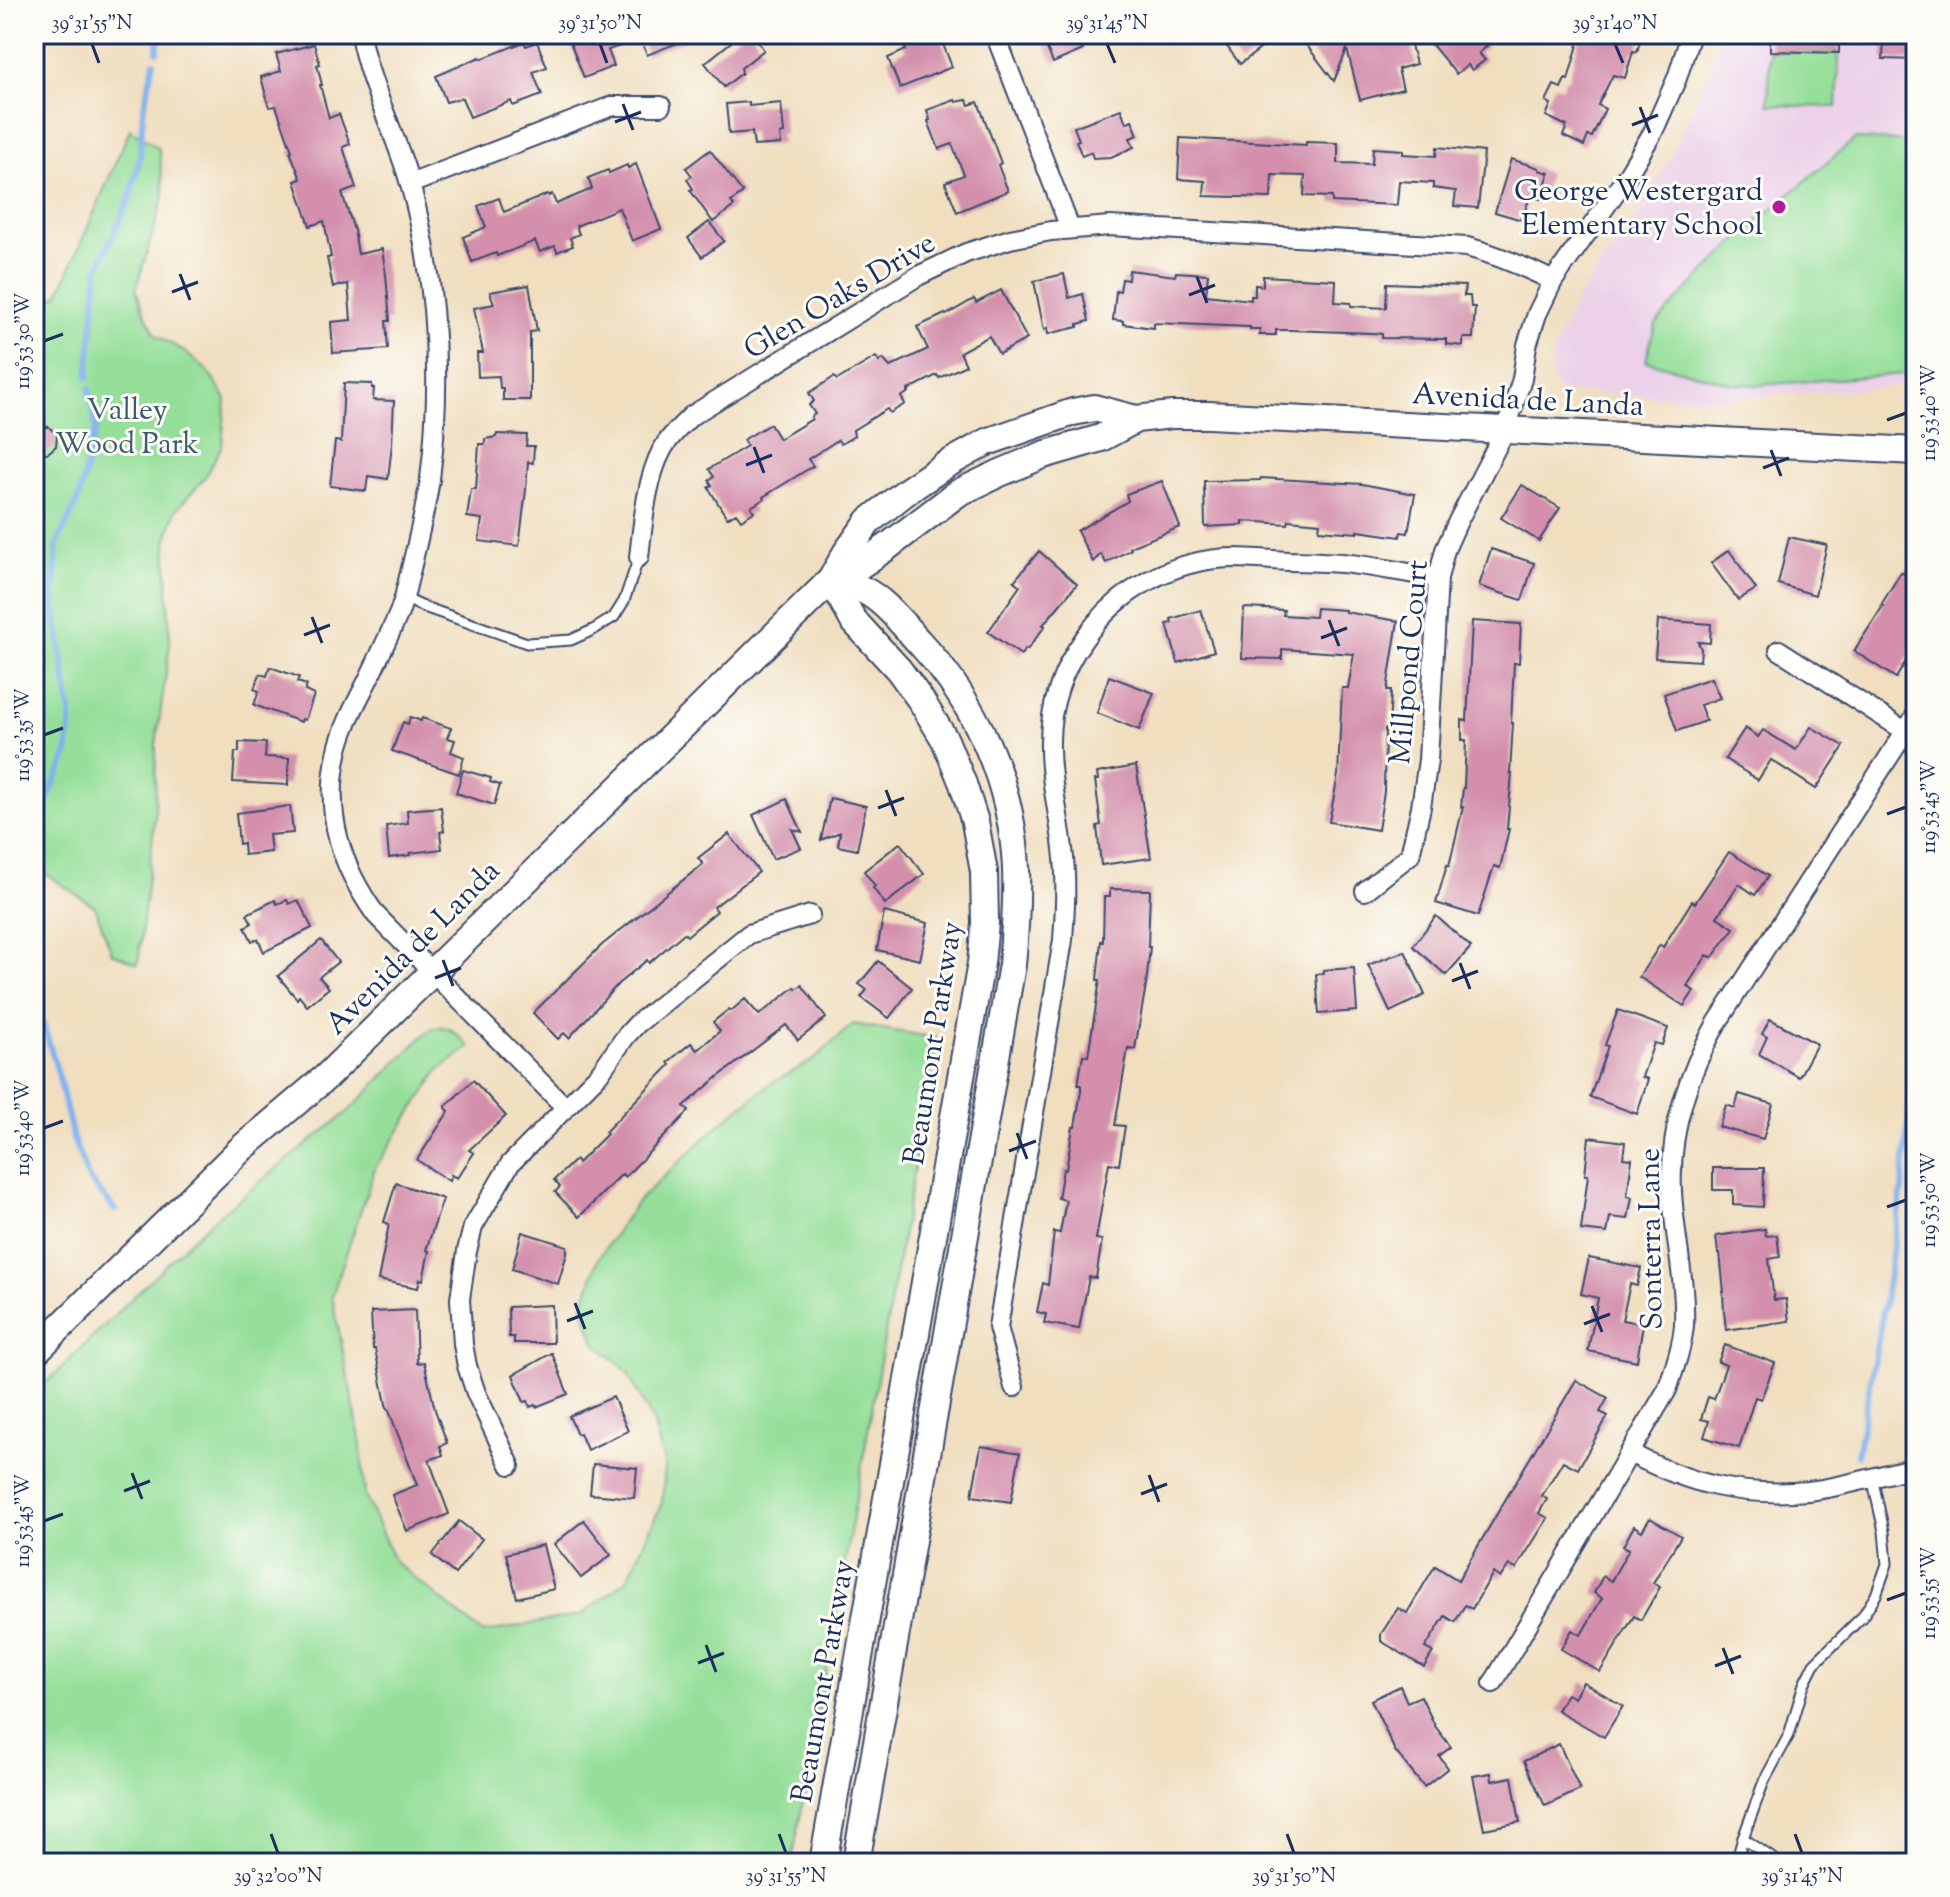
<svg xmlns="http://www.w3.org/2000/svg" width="1950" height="1897" viewBox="0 0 1950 1897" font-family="'Sorts Mill Goudy',serif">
<rect width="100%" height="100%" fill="#fdfcf7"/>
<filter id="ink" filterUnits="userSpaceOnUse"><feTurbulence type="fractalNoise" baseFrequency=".0125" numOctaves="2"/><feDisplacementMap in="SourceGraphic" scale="16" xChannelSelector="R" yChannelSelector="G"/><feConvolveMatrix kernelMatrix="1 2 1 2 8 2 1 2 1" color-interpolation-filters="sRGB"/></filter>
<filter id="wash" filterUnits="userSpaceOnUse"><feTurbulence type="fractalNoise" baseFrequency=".006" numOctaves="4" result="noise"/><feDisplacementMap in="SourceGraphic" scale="32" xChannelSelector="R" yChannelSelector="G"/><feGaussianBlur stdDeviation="1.8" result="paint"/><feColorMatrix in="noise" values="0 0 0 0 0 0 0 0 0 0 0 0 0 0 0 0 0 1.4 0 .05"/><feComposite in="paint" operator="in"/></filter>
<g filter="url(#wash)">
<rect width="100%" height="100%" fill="#f0debf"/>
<polygon fill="#ecd1e9" points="1720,34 1916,34 1916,383 1872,389 1714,399 1567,392 1556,388 1550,374 1553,352 1568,317 1585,287 1632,223 1672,153 1709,72"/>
<g fill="#95df9a" stroke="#58877c" stroke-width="2">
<polygon points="1770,51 1839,53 1837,107 1768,105"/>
<polygon points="130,129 159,149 164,196 136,289 145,314 156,335 182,350 208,371 226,399 222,446 203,480 176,510 166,542 170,644 156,744 155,817 138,964 112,953 95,907 34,866 34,306 40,305 59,294"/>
<polygon points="1855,139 1916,142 1916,373 1758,385 1733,384 1646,361 1651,339 1656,324 1685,292 1752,226"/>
<path d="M853,1024L937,1038L792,1863H34V1395L195,1236L214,1219L350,1110L425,1034C445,1018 455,1032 470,1047L439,1070L375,1168L332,1296L360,1438L365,1496L395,1562L482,1633L581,1615L627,1580L662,1503L665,1466L654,1424L627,1371L595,1343L583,1306L598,1259L637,1202L722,1122L770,1084L812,1061Z"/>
</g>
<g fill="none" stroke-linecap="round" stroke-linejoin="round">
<g stroke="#81b1ec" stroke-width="6">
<polyline points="157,51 160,34"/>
<polyline points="88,377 98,269 129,200 140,158 143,111 154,62"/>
<polyline points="34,828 67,756 71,717 54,600 57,544 78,500 96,428 89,388"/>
<polyline points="34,994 58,1073 73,1139 89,1179 115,1210"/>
<polyline points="1857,1455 1884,1306 1902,1190 1916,1041"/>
</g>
</g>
<g id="blocks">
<g fill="#d38fac">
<polygon points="567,34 697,34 698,35 647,55 641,39 608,50 614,66 584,78"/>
<polygon points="741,34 752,34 764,50 741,68 742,73 724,87 705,63"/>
<polygon points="899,34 939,34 952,67 900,88 888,58 906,50"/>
<polygon points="1041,34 1076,34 1083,50 1053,63"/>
<polygon points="1232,34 1280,34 1240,64 1223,41"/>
<polygon points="1298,34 1408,34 1416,64 1398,69 1403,89 1360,100 1347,49 1334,81"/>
<polygon points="1423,34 1477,34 1487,46 1479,53 1485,60 1472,70 1468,65 1456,74"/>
<polygon points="1581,34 1642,34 1637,52 1633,51 1625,78 1613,75 1598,105 1605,109 1592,137 1588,136 1584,146 1563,136 1567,126 1546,116 1551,104 1546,101 1554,85 1561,88 1565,79 1568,80"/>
<polygon points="1770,34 1839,34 1839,53 1770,51"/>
<polygon points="1884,34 1916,34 1916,60 1883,59"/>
<polygon points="524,42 526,46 537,42 547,67 533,72 542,95 513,106 511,101 470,117 462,98 446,102 436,76 480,57 481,59"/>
<polygon points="314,44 320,64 317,65 322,85 320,85 329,118 339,114 350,144 343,147 356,188 342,193 354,230 358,254 382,249 386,275 390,321 386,321 388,349 333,353 331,322 351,320 348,284 333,287 327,258 331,257 324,221 310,226 295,181 301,179 290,152 292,151 276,106 269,107 261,77 281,71 276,54"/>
<polygon points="955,100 956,102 967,100 969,105 978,102 1001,163 998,165 1008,191 957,212 945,182 964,175 952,144 939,149 928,121 930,120 927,110"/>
<polygon points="749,102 749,106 781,103 784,133 780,134 781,144 754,146 752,132 729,134 726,104"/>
<polygon points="1121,109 1126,123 1132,120 1138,135 1130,138 1134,147 1111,157 1093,158 1091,152 1082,156 1076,141 1079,140 1074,127"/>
<polygon points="1180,138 1306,145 1306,142 1338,143 1338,163 1372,164 1373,148 1403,150 1403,154 1436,156 1437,147 1484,152 1478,208 1454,206 1456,191 1433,188 1433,183 1399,181 1397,205 1332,202 1332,197 1304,196 1305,176 1272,175 1271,198 1204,196 1205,181 1178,179"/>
<polygon points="710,150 743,193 731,202 734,206 713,222 690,190 693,189 687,179 692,176 686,168"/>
<polygon points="1511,159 1539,168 1539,170 1549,173 1541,199 1530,196 1522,220 1495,212"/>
<polygon points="636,164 661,229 632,241 619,208 576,226 579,234 570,238 573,246 557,252 555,246 540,252 535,241 497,256 496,253 472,262 463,237 486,227 478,206 499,198 504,212 548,194 549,196 552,194 556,204 592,189 588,178 608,170 609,173 627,165 628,168"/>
<polygon points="709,222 724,241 702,257 688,238"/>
<polygon points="1129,270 1175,276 1176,272 1208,274 1206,295 1251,300 1251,296 1255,296 1255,285 1263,286 1263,276 1336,280 1335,302 1351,303 1351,306 1386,308 1387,283 1465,286 1464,296 1470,296 1471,307 1475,307 1473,338 1463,338 1463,346 1446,344 1446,339 1382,338 1382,334 1372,333 1291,330 1276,330 1276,335 1259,335 1260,329 1250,329 1250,327 1154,323 1154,328 1123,324 1123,321 1113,320 1116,291 1120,291 1122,279 1128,280"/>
<polygon points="1064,274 1069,298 1083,294 1089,321 1078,324 1078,327 1048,334 1047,328 1044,330 1034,281"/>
<polygon points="529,285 537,331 530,332 530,400 503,400 503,388 500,388 499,376 478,377 477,353 483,353 474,308 494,304 490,292"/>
<polygon points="1001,290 1027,339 999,354 989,336 960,352 966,365 939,378 937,375 908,390 909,392 901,397 905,404 890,413 887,409 853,430 854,436 841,444 838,440 808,459 813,466 763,497 764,499 751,507 754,512 741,520 736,513 727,518 708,487 712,485 709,480 714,477 709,469 747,446 743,440 770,424 779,439 812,419 811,417 815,414 809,405 814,401 809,393 834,377 837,380 876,357 879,362 883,359 890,367 928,349 917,327 945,314 946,315 974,299 976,303"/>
<polygon points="344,383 372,384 372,388 374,388 373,400 394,401 392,444 388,479 368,476 366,491 330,486 335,441 341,442"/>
<polygon points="34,426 49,427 57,435 56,446 48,453 34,452"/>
<polygon points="497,434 527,435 526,446 534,446 533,463 528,462 526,490 519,546 479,541 482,519 467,517 471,489 476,489 479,444 485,444 485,439 496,437"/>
<polygon points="1261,478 1362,484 1415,494 1408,533 1401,532 1400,537 1358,531 1358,533 1319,530 1320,523 1289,520 1288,524 1243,521 1243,525 1205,527 1204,481 1260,480"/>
<polygon points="1162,481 1180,527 1130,547 1131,549 1106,563 1101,554 1093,562 1077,531 1128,501 1126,494"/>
<polygon points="1522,485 1560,508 1539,541 1501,518"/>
<polygon points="1789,537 1827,545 1815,595 1778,584"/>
<polygon points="1491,549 1534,563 1522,600 1479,586"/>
<polygon points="1729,550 1756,589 1738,600 1711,563"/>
<polygon points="1039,551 1077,584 1043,625 1045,626 1027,650 1025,649 1021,655 988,632 1020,586 1014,581"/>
<polygon points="1916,556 1916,644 1896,678 1854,651 1883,606 1881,605 1901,572 1904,574"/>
<polygon points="1244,608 1284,610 1283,615 1315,617 1316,608 1345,610 1345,612 1398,621 1387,690 1391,690 1390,711 1388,729 1385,729 1384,792 1378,830 1329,822 1338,775 1342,688 1348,688 1354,654 1282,649 1282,659 1242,658"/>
<polygon points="1201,610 1214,651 1178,663 1167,624 1172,623 1171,619"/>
<polygon points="1658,620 1711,624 1710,643 1698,642 1701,649 1700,661 1655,658"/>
<polygon points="1472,621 1521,624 1519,663 1514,663 1511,723 1513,723 1510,773 1512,773 1507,829 1509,829 1500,868 1494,866 1478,916 1436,903 1447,865 1449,866 1463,807 1461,807 1463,788 1464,788 1466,740 1462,740 1462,720 1467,721"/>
<polygon points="270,667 299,677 297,682 307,685 305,691 314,695 305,720 302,719 301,722 254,705 259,691 254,689 260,674 267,676"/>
<polygon points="1109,676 1154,693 1139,730 1097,713"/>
<polygon points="1711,678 1720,698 1700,705 1706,721 1677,731 1664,694"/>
<polygon points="410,717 421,721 422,718 451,728 447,738 455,740 451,752 464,757 459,774 392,751 403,722 408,724"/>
<polygon points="1811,727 1844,746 1816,789 1771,760 1758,780 1725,759 1745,728 1758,737 1763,730 1796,750"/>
<polygon points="239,742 266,743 265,757 289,758 288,785 233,782 235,752 239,752"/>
<polygon points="1136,766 1151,858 1101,865 1097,826 1101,825 1095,780 1098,780 1097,773"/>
<polygon points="463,770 491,778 490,782 500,785 494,805 456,793"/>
<polygon points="830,798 866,806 857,850 838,846 840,832 821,840"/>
<polygon points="787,799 802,832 792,829 801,848 773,859 753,815"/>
<polygon points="290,806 293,833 269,835 271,852 244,855 243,843 239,844 236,813"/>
<polygon points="441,807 444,831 440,832 442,849 410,853 411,855 389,858 386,826 408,823 407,810"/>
<polygon points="729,834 759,872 714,907 717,911 687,936 684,933 649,963 647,960 618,984 569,1038 564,1033 558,1039 533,1013 602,945 703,864 698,858"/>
<polygon points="900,843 924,874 885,904 873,888 875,886 864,871"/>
<polygon points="1729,852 1768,876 1755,895 1739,884 1717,917 1734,928 1712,958 1707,955 1687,986 1694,991 1684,1006 1639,977 1660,945 1663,947 1692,901 1695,903"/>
<polygon points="1110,889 1150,890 1148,947 1150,947 1146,985 1135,1049 1128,1048 1115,1125 1125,1126 1119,1165 1109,1163 1096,1239 1102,1240 1096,1278 1089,1277 1079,1329 1044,1323 1046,1314 1037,1312 1043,1283 1048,1285 1054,1232 1060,1233 1066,1200 1058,1198 1063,1169 1066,1170 1073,1127 1075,1127 1081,1091 1081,1085 1078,1085 1083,1055 1088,1056 1100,980 1097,980 1101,941 1103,942 1104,897 1110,897"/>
<polygon points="275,900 277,904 287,900 289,904 298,900 312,928 264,952 258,939 252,941 245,927 252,923 247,914"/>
<polygon points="884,912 928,923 920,960 877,950"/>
<polygon points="1436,916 1471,947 1446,975 1413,946"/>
<polygon points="321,940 338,962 319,977 329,988 307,1006 299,996 297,999 278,976"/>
<polygon points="1405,951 1425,995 1390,1012 1368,965"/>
<polygon points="878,961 912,988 889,1018 861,997 867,990 859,984"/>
<polygon points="1354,968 1357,1011 1319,1014 1316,974 1324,973 1323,970"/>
<polygon points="802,985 826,1018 798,1040 786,1025 718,1077 684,1106 689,1111 625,1177 622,1174 579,1217 555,1192 560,1187 554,1180 575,1160 578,1163 607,1134 605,1132 670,1065 668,1062 691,1043 697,1050 720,1031 713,1022 729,1009 731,1011 745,999 759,1015 795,987 796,989"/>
<polygon points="1618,1010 1668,1028 1662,1045 1654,1043 1642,1077 1648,1079 1637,1114 1590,1097 1608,1046 1605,1045"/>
<polygon points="1770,1019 1817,1044 1799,1077 1759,1054 1767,1037 1762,1034"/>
<polygon points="473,1080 506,1116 469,1150 474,1153 457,1178 451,1175 449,1181 417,1160 449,1111 445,1107"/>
<polygon points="1739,1094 1773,1104 1763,1139 1719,1127 1726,1105 1735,1108"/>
<polygon points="1589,1137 1625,1142 1623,1158 1632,1159 1627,1196 1632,1197 1628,1219 1610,1217 1607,1233 1581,1230 1588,1175 1585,1175"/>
<polygon points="1713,1168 1764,1168 1763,1207 1733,1205 1733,1190 1713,1190"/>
<polygon points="396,1183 443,1199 426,1250 429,1251 423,1280 420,1279 418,1288 378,1280 389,1224 384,1222"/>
<polygon points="1765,1229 1766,1236 1777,1235 1780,1257 1769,1259 1774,1300 1786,1299 1789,1321 1726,1330 1724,1311 1723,1292 1724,1292 1720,1253 1718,1253 1716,1236"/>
<polygon points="522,1232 567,1246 567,1253 558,1284 512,1269"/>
<polygon points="1589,1258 1641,1268 1637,1286 1630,1284 1622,1320 1643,1324 1637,1361 1588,1351 1598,1298 1581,1294"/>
<polygon points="552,1305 553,1343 514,1343 514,1337 509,1337 508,1307"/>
<polygon points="415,1310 417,1363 424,1362 435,1410 447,1443 440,1446 443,1455 429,1460 449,1514 407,1531 392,1495 417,1485 388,1408 387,1409 375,1349 373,1349 371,1312"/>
<polygon points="1725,1345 1775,1363 1761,1399 1755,1397 1739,1448 1704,1437 1709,1421 1701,1419 1708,1397 1714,1399 1726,1365 1718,1362"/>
<polygon points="552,1353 568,1394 536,1407 535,1405 530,1407 528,1401 524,1402 513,1375"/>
<polygon points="1576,1380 1608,1398 1600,1412 1608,1416 1578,1469 1563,1461 1542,1496 1547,1499 1539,1513 1548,1518 1516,1569 1509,1565 1500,1578 1493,1573 1472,1609 1465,1605 1455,1622 1445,1616 1425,1648 1433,1652 1424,1667 1381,1641 1381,1634 1398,1608 1407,1613 1435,1566 1458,1580"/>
<polygon points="613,1397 628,1431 587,1450 580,1433 577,1434 569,1416"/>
<polygon points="981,1446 1020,1453 1011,1502 972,1496"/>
<polygon points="593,1464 637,1468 634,1498 590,1494"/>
<polygon points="1650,1518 1681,1536 1653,1583 1660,1587 1641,1620 1634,1616 1600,1672 1561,1649 1572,1630 1581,1635 1602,1598 1594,1593 1603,1576 1611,1581 1629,1549 1623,1546 1634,1526 1642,1531"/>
<polygon points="584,1520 611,1555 581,1578 554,1544"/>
<polygon points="459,1521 482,1539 455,1574 432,1555"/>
<polygon points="543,1545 554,1589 517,1598 506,1554"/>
<polygon points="1583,1682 1623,1706 1604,1737 1557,1710 1567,1694 1574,1698"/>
<polygon points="1400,1686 1407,1702 1421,1696 1435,1726 1451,1747 1439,1756 1448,1768 1424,1787 1395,1751 1371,1700"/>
<polygon points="1559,1744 1580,1790 1545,1806 1524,1761"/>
<polygon points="1491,1773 1492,1781 1512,1777 1520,1822 1484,1829 1473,1776"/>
</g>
</g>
</g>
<g filter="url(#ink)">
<use href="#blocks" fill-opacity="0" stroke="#3b496d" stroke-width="2"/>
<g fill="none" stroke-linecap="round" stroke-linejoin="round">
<g stroke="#3b496d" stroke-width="13">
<g id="lane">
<polyline points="404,598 421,606 527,643 571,640 593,630 614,617 624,601 639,557"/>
<polyline points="1736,1863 1743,1838"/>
<polyline points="1779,1863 1743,1838 1764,1781 1789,1735 1804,1684 1814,1664 1862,1617 1876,1595 1887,1564 1884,1531 1872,1477"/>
</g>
</g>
<g stroke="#3b496d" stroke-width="22">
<g id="street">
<path d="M360,34C369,85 396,133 410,184C437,280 442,380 430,479C424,519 413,559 404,598L399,613C388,637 377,662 365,686C354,707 342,730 337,754C324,815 341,866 376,915L566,1108"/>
<polyline points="995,34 1070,228"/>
<polyline points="410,184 612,106 661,106"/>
<path d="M639,557C643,524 646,480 662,450C669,437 680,427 691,416L918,276L966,253L1010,239L1051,231L1110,226L1467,247C1498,255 1525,267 1553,281"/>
<polyline points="1779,650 1905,731"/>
<polyline points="1365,891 1410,855 1421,807 1428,760 1438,578 1445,550 1458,521 1506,429 1522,379 1527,345 1537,314 1553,281 1625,179 1653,132 1677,78 1691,34"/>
<path d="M1014,1387L998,1327L1063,940C1065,910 1067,880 1063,849C1059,813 1049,777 1050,741C1050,705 1063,668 1084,639C1118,590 1173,559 1233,558C1251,558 1270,560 1288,561C1306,561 1324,562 1342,563C1374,566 1407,573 1438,578"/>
<path d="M1630,1453C1689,1484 1740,1497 1808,1491C1844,1487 1880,1475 1916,1467"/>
<polyline points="510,1465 476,1393 467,1366 463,1344 460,1299 467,1251 473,1227 510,1164 599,1074 626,1036 637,1024 749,934 810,915"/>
<path d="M1493,1683L1667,1390C1674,1369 1682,1348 1684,1325C1686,1280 1674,1236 1672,1191C1669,1130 1687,1075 1717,1023L1916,715"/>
</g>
</g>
<g stroke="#3b496d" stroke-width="30">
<g id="secondary">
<path d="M831,580C841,583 851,585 861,589C884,599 902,624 919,642C977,704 1012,783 1016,868C1017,900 1015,933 1012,965L856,1863"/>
<polyline points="831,580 853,570 887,547 958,493 1000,473 1043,455 1101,438 1136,419 1172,415 1209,415 1916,451"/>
<polyline points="34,1353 242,1148 326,1077 831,580 846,553 869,521 907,491 944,466 987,442 1073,412 1094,408 1136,419"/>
<polyline points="823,1863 981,963 985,923 984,872 975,822 963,784 945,740 922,702 899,670 853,620 831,580"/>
</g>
</g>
<use href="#lane" stroke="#fff" stroke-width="9"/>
<use href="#street" stroke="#fff" stroke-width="18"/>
<use href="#secondary" stroke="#fff" stroke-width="26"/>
</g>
</g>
<path fill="none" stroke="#1b2f5e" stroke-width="3" d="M92,44L99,63M600,44L607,63M1107,44L1115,63M1615,44L1623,63M623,104L633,130M1640,107L1650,133M615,122L641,112M1632,125L1658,115M180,274L190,300M1197,277L1207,303M172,292L198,282M1189,295L1215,285M44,341L63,334M1887,420L1906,413M754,447L764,473M1771,450L1781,476M746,465L772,455M1763,468L1789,458M312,617L322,643M1329,620L1339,646M304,635L330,625M1321,638L1347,628M44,735L63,728M886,790L896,816M878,808L904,798M1887,814L1906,807M443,960L453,986M1460,963L1470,989M435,978L461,968M1452,981L1478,971M44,1128L63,1121M1017,1133L1027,1159M1009,1151L1036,1141M1887,1207L1906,1200M575,1303L585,1329M1592,1306L1602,1332M567,1321L593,1311M1584,1324L1610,1314M132,1473L142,1499M1149,1475L1159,1502M124,1491L150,1481M1141,1494L1167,1484M44,1521L63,1514M1887,1600L1906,1593M706,1645L716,1672M1723,1648L1733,1674M698,1663L724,1653M1715,1666L1741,1656M271,1834L278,1853M779,1834L786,1853M1287,1834L1294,1853M1795,1834L1802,1853"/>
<circle fill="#b5179e" stroke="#fdfcf7" stroke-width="3" cx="1779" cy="207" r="8"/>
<g text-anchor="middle" stroke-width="6" stroke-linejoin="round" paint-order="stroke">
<g font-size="30" fill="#1b2f5e" stroke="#fdfcf7" text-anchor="end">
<text x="1763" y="200">George Westergard<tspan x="1763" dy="34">Elementary School</tspan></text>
</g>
<g font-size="30" fill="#1b2f5e" stroke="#fdfcf7">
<text transform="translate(839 295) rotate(-31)" y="10">Glen Oaks Drive</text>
<text transform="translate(1528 399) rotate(3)" y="10">Avenida de Landa</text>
<text transform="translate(1408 662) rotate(-85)" y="10">Millpond Court</text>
<text transform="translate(412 947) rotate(-45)" y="10">Avenida de Landa</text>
<text transform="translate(932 1043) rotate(-81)" y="10">Beaumont Parkway</text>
<text transform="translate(1650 1239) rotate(-91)" y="10">Sonterra Lane</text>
<text transform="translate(822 1681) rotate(-80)" y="10">Beaumont Parkway</text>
</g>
<g font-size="30" fill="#3a5b6d" stroke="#fdfcf7">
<text x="127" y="419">Valley<tspan x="127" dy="34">Wood Park</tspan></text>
</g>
</g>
<rect width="1950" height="1897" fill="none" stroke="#fdfcf7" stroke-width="88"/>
<rect x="44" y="44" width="1862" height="1809" fill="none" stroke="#1b2f5e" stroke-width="3"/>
<g font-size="20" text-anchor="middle" fill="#1b2f5e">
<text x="92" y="29">39°31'55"N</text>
<text x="600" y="29">39°31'50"N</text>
<text x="1107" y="29">39°31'45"N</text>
<text x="1615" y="29">39°31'40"N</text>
<text transform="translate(22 341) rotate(-90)" y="7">119°53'30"W</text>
<text transform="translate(1928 413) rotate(-90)" y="7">119°53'40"W</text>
<text transform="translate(22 735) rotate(-90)" y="7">119°53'35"W</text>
<text transform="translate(1928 807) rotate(-90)" y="7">119°53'45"W</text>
<text transform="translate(22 1128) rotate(-90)" y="7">119°53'40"W</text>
<text transform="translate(1928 1200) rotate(-90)" y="7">119°53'50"W</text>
<text transform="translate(22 1521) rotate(-90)" y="7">119°53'45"W</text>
<text transform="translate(1928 1593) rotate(-90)" y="7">119°53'55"W</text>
<text x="278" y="1882">39°32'00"N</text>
<text x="786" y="1882">39°31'55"N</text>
<text x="1294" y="1882">39°31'50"N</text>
<text x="1802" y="1882">39°31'45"N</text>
</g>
</svg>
